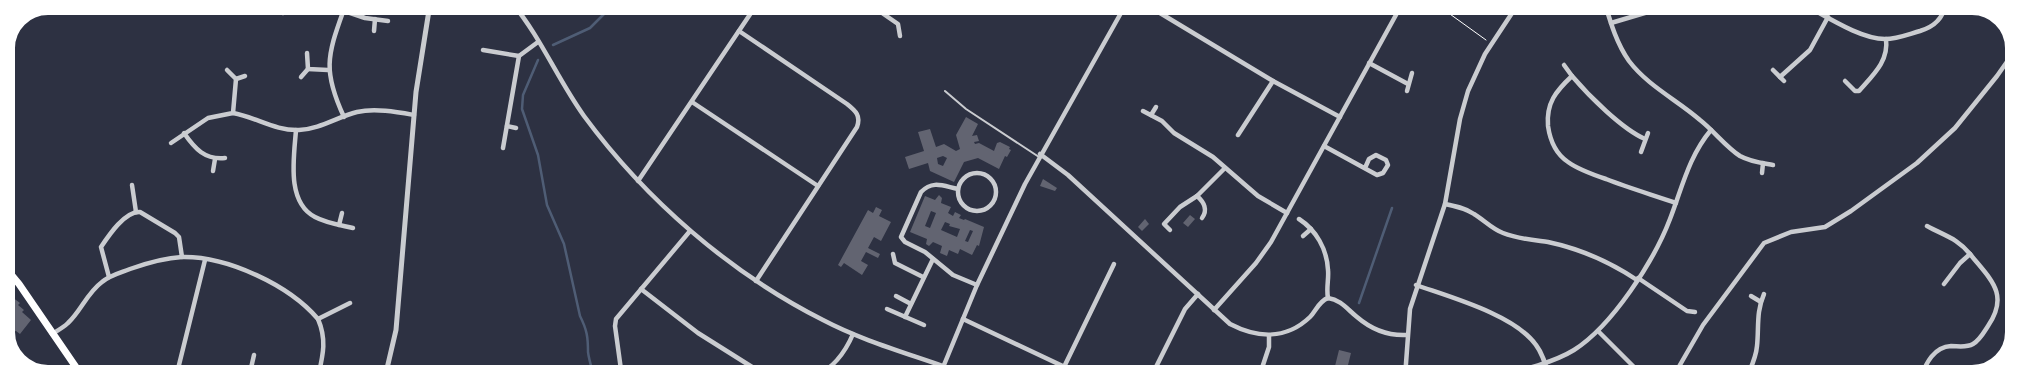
<svg xmlns="http://www.w3.org/2000/svg" width="2020" height="381" viewBox="0 0 2020 381" font-family="'Libre Baskerville',serif">
<rect width="100%" height="100%" fill="#2d3142"/>
<g fill="none" stroke-linecap="round" stroke-linejoin="round">
<g stroke="#4f5d75" stroke-width="2.5">
<polyline points="553,45 590,28 614,4"/>
<path d="M538,60L523,95L522,109L538,155L547,205L564,244L580,316C587,330 588,337 588,352C589,360 592,369 594,377"/>
<polyline points="1359,303 1392,208"/>
</g>
</g>
<g fill="#626471" fill-rule="evenodd">
<path d="M966,117L978,124L972,136L977,135L979,141L974,142L975,144L979,143L994,151L997,143L1000,142L1010,147L1009,149L1011,150L1007,157L1005,156L999,169L978,158L964,162L954,182L930,171L928,163L909,169L905,157L924,151L918,132L930,129L936,147L944,144L956,151L960,149L956,135ZM943,156L947,158L943,166L938,164L937,158Z"/>
<polygon points="1043,179 1057,188 1055,191 1040,186"/>
<path d="M939,195L942,198L941,203L951,207L948,213L953,216L955,212L961,215L959,218L964,220L965,219L984,227L979,246L977,245L972,255L960,249L958,254L949,250L947,256L940,253L942,246L933,242L929,246L926,244L927,239L910,232L925,196L935,200ZM931,211L936,213L930,228L925,226ZM945,222L950,224L949,226L960,229L957,237L941,230ZM970,230L973,231L968,242L965,241Z"/>
<polygon points="876,207 882,210 879,216 891,222 881,241 874,237 868,248 880,254 878,258 866,252 861,261 868,265 862,275 844,263 841,267 838,265 868,210 873,213"/>
<polygon points="1190,215 1195,219 1188,227 1183,223"/>
<polygon points="1145,219 1149,224 1142,231 1138,227"/>
<polygon points="4,291 20,303 18,305 24,310 22,312 31,320 20,334 16,331 11,333 9,327 4,324"/>
<polygon points="1339,350 1351,353 1346,373 1344,373 1344,377 1333,377 1336,370 1334,370"/>
</g>
<g fill="none" stroke-linecap="round" stroke-linejoin="round">
<polyline stroke="#fff" stroke-width="1" points="1436,4 1486,40"/>
<polyline stroke="#caccd0" stroke-width="2" points="945,91 966,109 1039,157"/>
<g stroke="#caccd0" stroke-width="4.5">
<polyline points="324,4 365,18 388,21"/>
<path d="M513,4C541,38 558,80 584,116C646,200 730,273 823,320C861,340 903,352 943,366"/>
<polyline points="869,4 898,24 900,36"/>
<polyline points="1145,4 1273,81 1340,117"/>
<path d="M1605,4C1611,24 1617,44 1629,61C1648,86 1677,100 1700,120C1714,131 1726,147 1740,156C1751,162 1762,163 1773,165"/>
<path d="M1803,4C1826,16 1860,39 1885,39C1897,39 1909,34 1920,31C1933,27 1943,19 1945,5"/>
<path d="M343,12C327,56 323,72 344,117"/>
<polyline points="283,13 292,4"/>
<polyline points="1611,23 1675,4"/>
<polyline points="374,31 375,19"/>
<path d="M739,31L847,104C856,111 861,116 857,127L756,281"/>
<polyline points="483,50 519,56"/>
<polyline points="307,53 308,69 328,70"/>
<polyline points="1369,63 1408,84"/>
<polyline points="1564,65 1572,76"/>
<polyline points="1773,70 1784,81"/>
<polyline points="301,77 308,69"/>
<polyline points="1780,77 1810,50 1828,17"/>
<polyline points="236,79 245,76"/>
<path d="M1845,81L1855,91H1859C1873,75 1889,61 1886,39"/>
<polyline points="1407,91 1412,73"/>
<polyline points="692,102 818,186"/>
<polyline points="1143,111 1162,121 1174,133 1213,157 1258,196 1287,213"/>
<path d="M233,113C256,117 275,131 299,130C320,129 337,117 357,112C375,108 397,112 414,115"/>
<polyline points="1151,115 1156,107"/>
<polyline points="507,126 516,128"/>
<path d="M296,130C294,157 286,202 315,217C326,223 340,225 353,228"/>
<path d="M184,133C195,149 205,160 225,158"/>
<polyline points="1238,135 1273,81"/>
<path d="M1645,139C1622,129 1589,96 1572,76C1556,91 1546,103 1548,126C1550,140 1556,154 1568,162C1579,170 1594,175 1606,179C1629,188 1653,195 1676,203"/>
<polyline points="171,143 208,118 233,113 236,79 227,70"/>
<polyline points="1324,146 1377,175 1383,173 1388,165 1386,160 1376,155 1369,159 1365,168"/>
<polyline points="503,148 519,56 538,42"/>
<polyline points="1641,152 1648,133"/>
<path d="M1040,154L1068,175L1230,324C1257,338 1286,340 1310,317C1316,311 1319,301 1328,298"/>
<polyline points="213,171 215,159"/>
<circle cx="977" cy="192" r="19"/>
<polyline points="1762,173 1763,163"/>
<polyline points="638,181 757,4"/>
<polyline points="132,185 136,212"/>
<path d="M958,189C943,186 933,180 921,192L901,237L905,242L925,252L953,275L977,285"/>
<path d="M1197,196C1204,202 1208,210 1202,218"/>
<path d="M1445,204C1455,206 1465,208 1474,214C1484,220 1492,229 1503,233C1518,239 1533,240 1548,242C1581,249 1610,262 1637,280"/>
<path d="M1299,219C1316,230 1327,249 1328,270C1329,279 1326,288 1328,298"/>
<polyline points="339,225 342,213"/>
<path d="M1927,226C1945,236 1957,238 1970,254"/>
<polyline points="1170,230 1164,224 1180,207 1197,196 1225,168"/>
<polyline points="1303,236 1311,229"/>
<polyline points="893,254 895,263 923,277"/>
<path d="M109,277L101,247C109,235 125,211 140,212L175,233L179,237L182,257"/>
<polyline points="1638,278 1687,311 1695,312"/>
<path d="M1416,285C1450,297 1515,315 1536,345C1543,354 1546,366 1549,377"/>
<polyline points="641,289 698,333 768,377"/>
<polyline points="896,296 911,304"/>
<polyline points="1751,296 1761,302"/>
<path d="M1328,298C1341,300 1347,309 1357,317C1371,329 1389,336 1407,335"/>
<polyline points="887,309 924,325"/>
<polyline points="1214,310 1256,263 1271,242 1402,4"/>
<polyline points="905,317 933,259"/>
<path d="M318,319C327,340 323,355 318,377"/>
<polyline points="963,319 1086,377"/>
<polyline points="1599,332 1642,375"/>
<path d="M52,334C57,331 64,327 68,323C81,311 87,293 102,282C110,275 120,273 130,269C147,263 163,258 182,257C227,256 289,285 318,319L350,303"/>
<polyline points="1064,367 1114,264"/>
<polyline points="176,377 205,260"/>
<polyline points="249,377 254,355"/>
<polyline points="622,377 615,326 616,319 690,231"/>
<path d="M815,377C833,368 845,353 853,334"/>
<polyline points="939,377 977,285 1025,184 1126,4"/>
<polyline points="1151,377 1185,309 1198,294"/>
<polyline points="1259,377 1269,347 1269,336"/>
<polyline points="1405,377 1410,309 1445,204 1460,119 1468,91 1485,54 1518,4"/>
<path d="M1495,377C1519,371 1553,363 1574,350C1612,326 1654,261 1670,219C1682,188 1689,156 1711,130"/>
<polyline points="1673,377 1703,325 1764,243 1791,232 1825,227 1851,211 1917,163 1955,128 1997,76 2016,49"/>
<path d="M1747,377C1751,367 1756,358 1757,346C1759,328 1756,312 1764,294"/>
<path d="M1921,377C1926,363 1934,347 1951,346C1958,346 1966,348 1973,344C1980,340 1984,332 1988,326C2010,294 1990,279 1970,254L1960,263L1944,284"/>
</g>
<polyline stroke="#caccd0" stroke-width="5" points="385,377 396,330 416,92 430,4"/>
<polyline stroke="#fff" stroke-width="7" points="4,266 19,284 82,376"/>
</g>
<path d="M0 0H2020V381H0ZM48 12H1972A36 36 0 0 1 2008 48V332A36 36 0 0 1 1972 368H48A36 36 0 0 1 12 332V48A36 36 0 0 1 48 12Z" fill="#fff" fill-rule="evenodd"/>
<path fill="none" stroke="#fff" stroke-width="6" d="M48 12H1972A36 36 0 0 1 2008 48V332A36 36 0 0 1 1972 368H48A36 36 0 0 1 12 332V48A36 36 0 0 1 48 12Z"/>
</svg>
